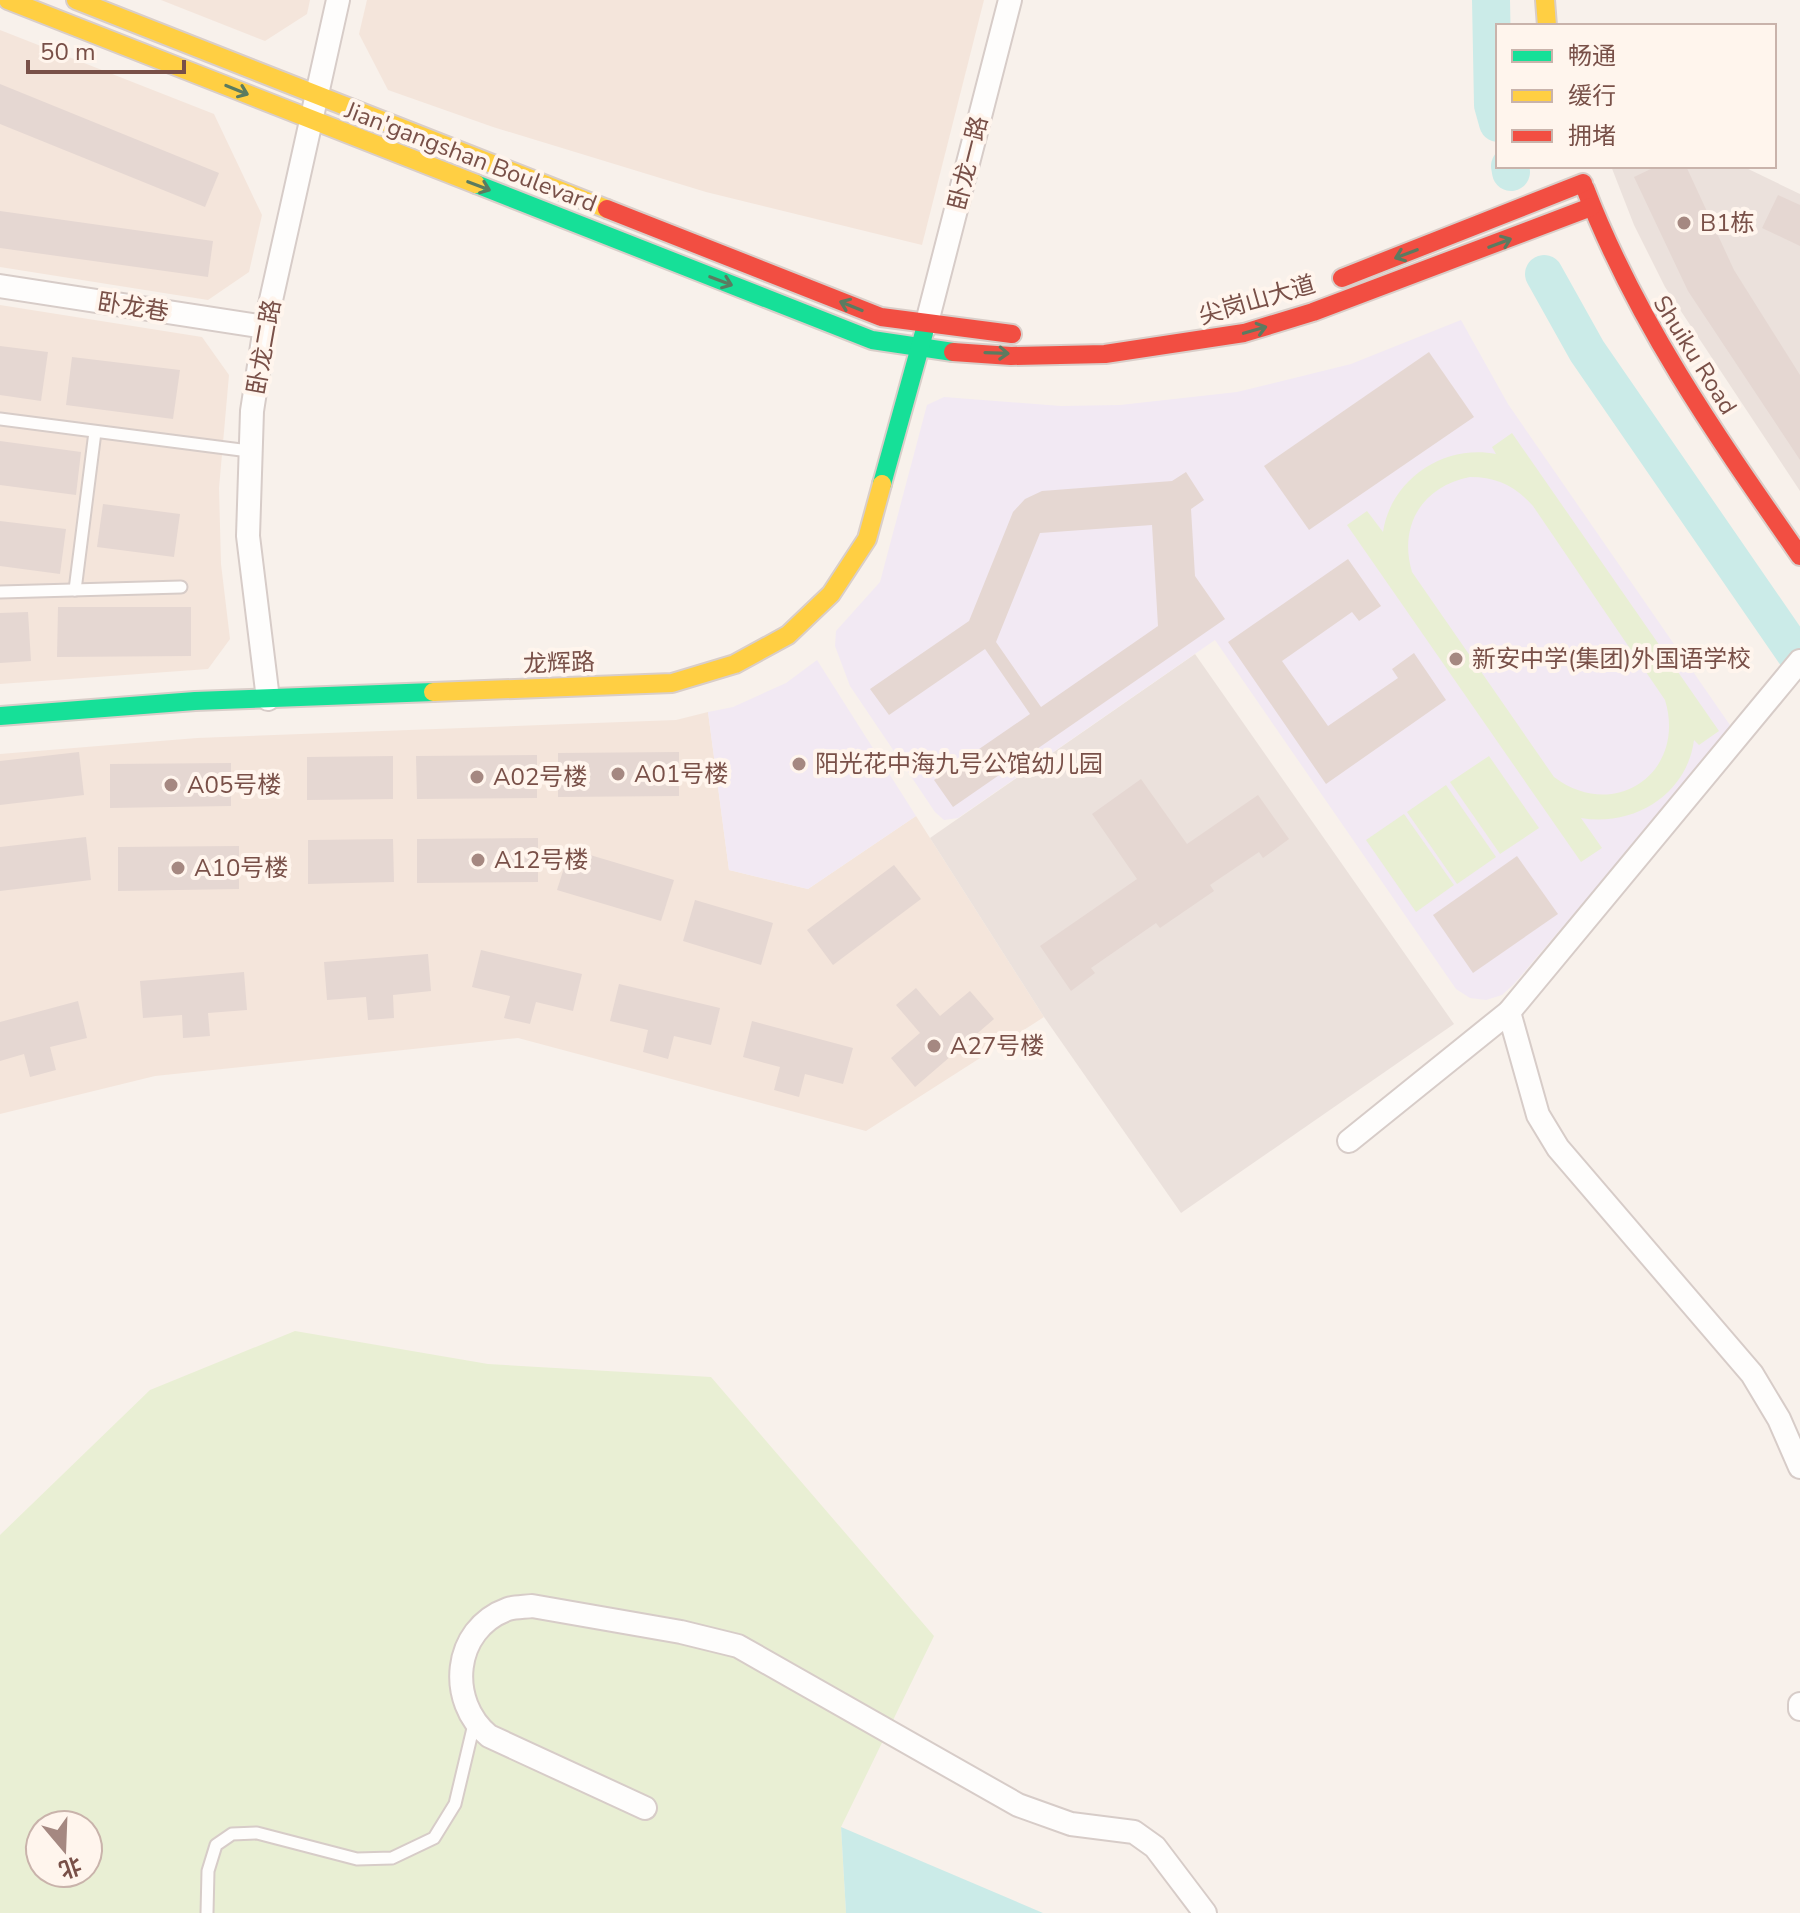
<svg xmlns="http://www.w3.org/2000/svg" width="1800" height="1913" viewBox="0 0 1800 1913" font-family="'Nunito Sans','Noto Sans SC',sans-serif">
<rect width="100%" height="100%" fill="#f8f1eb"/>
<g fill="#f4e5db">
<polygon points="161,0 310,0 307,14 265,41"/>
<polygon points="367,0 984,0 922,245 706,192 493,127 388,90 359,34"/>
<polygon points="0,30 214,114 262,215 249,272 208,300 0,267"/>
<polygon points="0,305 202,337 229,375 219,488 221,564 230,639 208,669 0,684"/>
<polygon points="708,712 729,870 808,889 916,816 1044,1017 866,1131 518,1038 155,1076 0,1114 0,754 197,738 676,720"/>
</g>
<g fill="#ebe1dc">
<polygon points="1611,166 1742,166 1800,194 1800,491 1665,287 1634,225"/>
<polygon points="1195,654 1454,1024 1181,1213 1044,1017 930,838"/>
</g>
<g fill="#f2e9f3">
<polygon points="1461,320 1508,404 1732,728 1514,984 1502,995 1486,1000 1470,998 1456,989 1215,640 958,818 944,820 935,812 850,686 835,646 836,631 880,582 927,405 944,397 1061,406 1120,405 1237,392 1351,364"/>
<polygon points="817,660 916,816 808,889 729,870 708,712 733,707 786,683"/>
</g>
<g fill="#e9efd4" fill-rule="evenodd">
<path d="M1512,433L1719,731L1699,745L1694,740C1687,795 1633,827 1581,818L1602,848L1581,862L1347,525L1367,511L1383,532C1391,479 1444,444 1496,454L1492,447ZM1470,477C1497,477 1515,486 1533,506L1665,700C1687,772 1615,823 1554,777L1412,572C1398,525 1423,486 1470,477Z"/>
<polygon points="1489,756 1539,828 1500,854 1450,782"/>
<polygon points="1446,785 1496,857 1457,884 1407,812"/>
<polygon points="1404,814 1454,885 1416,912 1366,840"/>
<path d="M295,1331L488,1364L711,1377L934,1636L841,1827L846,1913H0V1535L150,1390ZM40,1825H88V1873H40Z"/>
</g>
<polygon fill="#cbebe8" points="841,1827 1043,1913 846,1913"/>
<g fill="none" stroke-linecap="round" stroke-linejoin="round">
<g stroke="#cbebe8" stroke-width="38">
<polyline points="1491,0 1493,105 1498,123"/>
<polyline points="1510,166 1511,172"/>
<polyline points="1544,274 1587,351 1800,660"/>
</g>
</g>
<g fill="#e5d7d2" fill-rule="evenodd">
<polygon points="0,84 219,173 205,207 0,124"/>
<polygon points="1657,166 1686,166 1734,270 1800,375 1800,460 1688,291 1634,177"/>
<polygon points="1778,195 1800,205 1800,246 1762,228"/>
<polygon points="0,211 213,241 208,277 0,248"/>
<polygon points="0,346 48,352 41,401 0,395"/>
<polygon points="1429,352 1474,417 1309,530 1264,466"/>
<polygon points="72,357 180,370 173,419 66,405"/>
<polygon points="0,441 81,452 76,495 0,485"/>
<path d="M1186,472L1204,500L1191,509L1195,576L1225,619L953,807L934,780L1030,714L985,649L889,715L870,689L969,621L1013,512L1025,499L1042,491L1172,481ZM1152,525L1158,626L1041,707L996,642L1040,533Z"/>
<polygon points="103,504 180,514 174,557 97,547"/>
<polygon points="0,521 66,529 60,574 0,566"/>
<polygon points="1348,559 1381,606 1359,621 1352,612 1282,661 1328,726 1398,678 1392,669 1414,653 1446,700 1326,784 1228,642"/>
<polygon points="58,607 191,607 191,656 57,657"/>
<polygon points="28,612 31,661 0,663 0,613"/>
<polygon points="79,752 84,795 0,805 0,761"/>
<polygon points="679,752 679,796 558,797 558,753"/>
<polygon points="537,755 537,798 417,799 416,756"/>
<polygon points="393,756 393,799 307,800 307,757"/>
<polygon points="231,763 231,806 110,808 110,764"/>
<polygon points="1141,779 1187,844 1258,795 1289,839 1263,858 1259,852 1210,885 1214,891 1160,928 1156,923 1091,968 1095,973 1071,991 1040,946 1137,879 1092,814"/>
<polygon points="86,837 91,880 0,891 0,847"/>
<polygon points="538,838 538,882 417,883 417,839"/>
<polygon points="393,839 394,882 308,884 308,840"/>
<polygon points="239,846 239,889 118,891 118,847"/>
<polygon points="570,849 674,880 661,921 557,890"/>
<polygon points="1517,856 1558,914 1473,973 1433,915"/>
<polygon points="894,865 921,899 833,965 807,930"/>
<polygon points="695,900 773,923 761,965 683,941"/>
<polygon points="481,950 582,974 573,1011 536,1002 530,1024 504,1018 510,996 472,987"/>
<polygon points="428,954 431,991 393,995 394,1018 368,1020 366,997 327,1000 324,962"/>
<polygon points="244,972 247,1010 208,1013 210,1036 183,1038 182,1015 143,1018 140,981"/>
<polygon points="619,984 720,1008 711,1045 674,1036 668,1059 643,1052 648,1030 610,1021"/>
<polygon points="916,988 940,1016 970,991 994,1019 915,1087 891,1058 920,1033 896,1005"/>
<polygon points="78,1001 87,1038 50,1047 56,1070 30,1077 24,1054 0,1061 0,1022"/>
<polygon points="752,1021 853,1048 843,1084 805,1074 799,1097 774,1090 780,1067 743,1057"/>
</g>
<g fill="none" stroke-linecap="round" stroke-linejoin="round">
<g stroke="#d7ccc8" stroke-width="15">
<g id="lane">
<polyline points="0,419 249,451"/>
<polyline points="75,590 95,432"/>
<polyline points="0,592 181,587"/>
<polyline points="207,1913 208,1871 216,1845 232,1834 257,1833 357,1859 392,1858 434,1838 455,1804 474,1724"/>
</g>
</g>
<g stroke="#d7ccc8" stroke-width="26">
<g id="street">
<polyline points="0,286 265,327"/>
<polyline points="926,326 1010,0"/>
<polyline points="268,699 248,536 252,411 265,327 338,0"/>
<polyline points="1509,1012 1538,1115 1558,1148 1752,1374 1779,1419 1800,1467"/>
<polyline points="1349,1141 1509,1012 1800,661"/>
<polyline points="1800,1704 1800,1709"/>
<path d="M645,1808L489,1736C447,1702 452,1629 508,1609C515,1607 525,1607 532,1606L681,1632L738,1646L1018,1805L1071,1824L1134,1832L1155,1847L1205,1913"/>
</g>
</g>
<g stroke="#d9cec9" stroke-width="22">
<g id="fast">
<polyline points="476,184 872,340 953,352"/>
<polyline points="882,484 925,329"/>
<polyline points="0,716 195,701 433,692"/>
</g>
</g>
<g stroke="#d9cec9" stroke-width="22">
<g id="slow">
<polyline points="8,0 476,184"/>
<polyline points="76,0 607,209"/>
<polyline points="1545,0 1547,26"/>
<polyline points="433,692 672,683 735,664 788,635 831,594 867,539 882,484"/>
</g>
</g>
<g stroke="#d9cec9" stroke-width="22">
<g id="jam">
<path d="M1585,188C1637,323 1718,438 1800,556"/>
<polyline points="607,209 881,317 1012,334"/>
<polyline points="1342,278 1583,183"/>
<polyline points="953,352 1011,356 1105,354 1244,333 1313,312 1591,207"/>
</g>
</g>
<use href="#lane" stroke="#fefdfc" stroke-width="11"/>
<use href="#street" stroke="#fefdfc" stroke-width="22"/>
<use href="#fast" stroke="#16e098" stroke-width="18"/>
<use href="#slow" stroke="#ffcf43" stroke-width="18"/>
<use href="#jam" stroke="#f24e42" stroke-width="18"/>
</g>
<defs><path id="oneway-shaft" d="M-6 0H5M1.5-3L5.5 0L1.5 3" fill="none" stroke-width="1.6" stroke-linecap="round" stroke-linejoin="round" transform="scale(2)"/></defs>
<g stroke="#5b7b60">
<use href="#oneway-shaft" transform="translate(237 90) rotate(22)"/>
<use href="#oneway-shaft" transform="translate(479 186) rotate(21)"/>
<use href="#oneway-shaft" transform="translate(1500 243) rotate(-21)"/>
<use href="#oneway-shaft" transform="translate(1406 254) rotate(159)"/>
<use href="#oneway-shaft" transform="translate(721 281) rotate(21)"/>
<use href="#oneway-shaft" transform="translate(851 306) rotate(-158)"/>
<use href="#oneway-shaft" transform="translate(1255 330) rotate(-16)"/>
<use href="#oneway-shaft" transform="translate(997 353) rotate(2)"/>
</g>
<g fill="#a58881" stroke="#fff5ed" stroke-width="3">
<circle cx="1684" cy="223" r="8"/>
<circle cx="1456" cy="659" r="8"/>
<circle cx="799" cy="764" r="8"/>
<circle cx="618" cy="774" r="8"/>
<circle cx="477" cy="777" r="8"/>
<circle cx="171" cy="785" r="8"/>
<circle cx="478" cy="860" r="8"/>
<circle cx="178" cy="868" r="8"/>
<circle cx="934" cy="1046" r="8"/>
</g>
<g text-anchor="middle" stroke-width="8" stroke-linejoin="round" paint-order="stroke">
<g font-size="24" fill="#795048" stroke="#fff5ed">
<text transform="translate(471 157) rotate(21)" y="8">Jian'gangshan Boulevard</text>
<text transform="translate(968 163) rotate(-76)" y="8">卧龙一路</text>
<text transform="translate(1257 300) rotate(-16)" y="8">尖岗山大道</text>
<text transform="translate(133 307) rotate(9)" y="8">卧龙巷</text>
<text transform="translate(264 347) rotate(-80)" y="8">卧龙二路</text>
<text transform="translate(1695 355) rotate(58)" y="8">Shuiku Road</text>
<text transform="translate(559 663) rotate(-2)" y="8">龙辉路</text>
</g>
<g font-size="24" fill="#795048" stroke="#fff5ed" text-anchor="start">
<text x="1700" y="231">B1栋</text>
<text x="1472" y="667">新安中学(集团)外国语学校</text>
<text x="815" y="772">阳光花中海九号公馆幼儿园</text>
<text x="634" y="782">A01号楼</text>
<text x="493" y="785">A02号楼</text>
<text x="187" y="793">A05号楼</text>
<text x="494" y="868">A12号楼</text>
<text x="194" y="876">A10号楼</text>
<text x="950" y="1054">A27号楼</text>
</g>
</g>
<rect x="1496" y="24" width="280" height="144" fill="#fff5ed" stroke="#c9b3ab" stroke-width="2"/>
<rect x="1512" y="50" width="40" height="12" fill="#16e098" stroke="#c9b3ab" stroke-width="2"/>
<text x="1568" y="64" font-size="24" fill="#795048">畅通</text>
<rect x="1512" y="90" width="40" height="12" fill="#ffcf43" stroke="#c9b3ab" stroke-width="2"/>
<text x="1568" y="104" font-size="24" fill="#795048">缓行</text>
<rect x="1512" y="130" width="40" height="12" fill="#f24e42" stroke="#c9b3ab" stroke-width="2"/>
<text x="1568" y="144" font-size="24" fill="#795048">拥堵</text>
<g transform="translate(64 1849) rotate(161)"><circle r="38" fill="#fff5ed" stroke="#c9b3ab" stroke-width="2"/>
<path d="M0-6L14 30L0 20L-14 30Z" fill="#a58881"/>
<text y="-12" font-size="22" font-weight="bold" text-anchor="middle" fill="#795048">北</text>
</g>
<path d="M28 60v12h156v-12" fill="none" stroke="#795048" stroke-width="4"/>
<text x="40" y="60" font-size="24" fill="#795048" stroke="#fff5ed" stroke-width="6" paint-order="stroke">50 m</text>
</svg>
